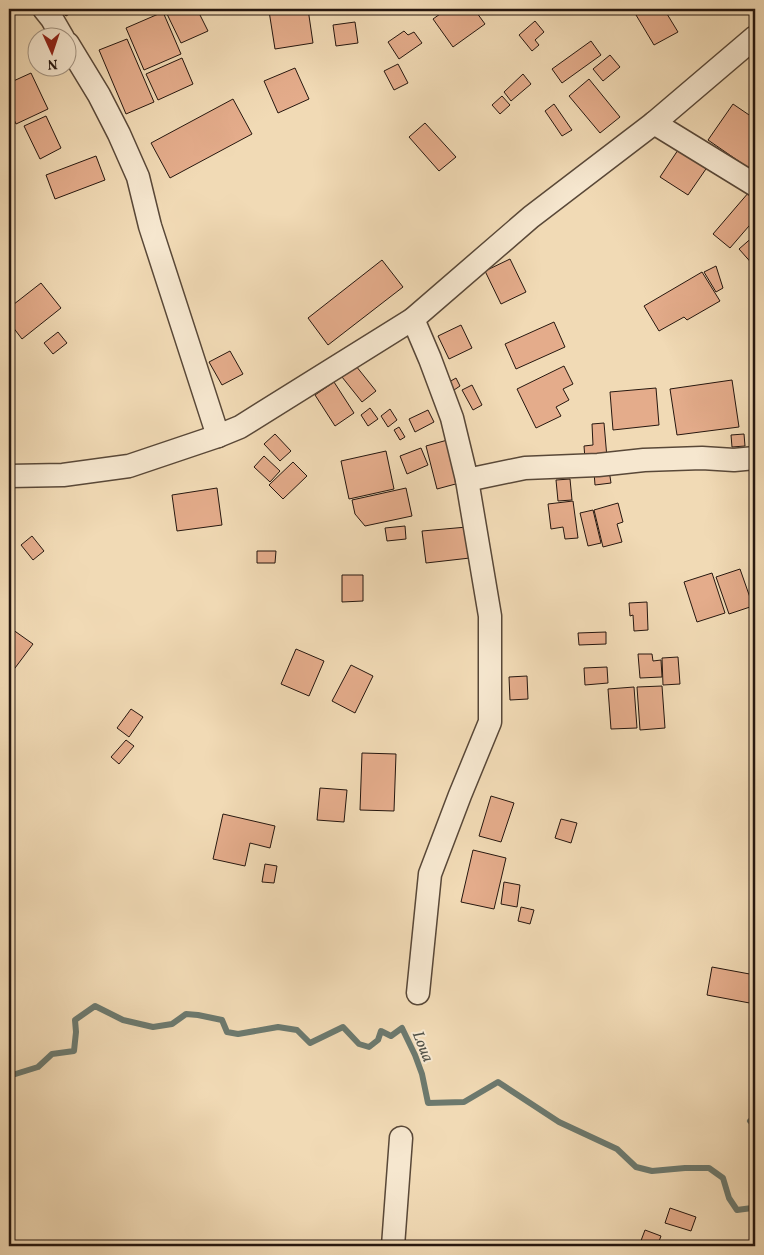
<svg xmlns="http://www.w3.org/2000/svg" width="764" height="1255" viewBox="0 0 764 1255" font-family="Vollkorn,serif">
<rect width="100%" height="100%" fill="#f1dab5"/>
<filter id="stains"><feTurbulence type="fractalNoise" baseFrequency=".004" numOctaves="4"/><feColorMatrix values="0 0 0 0 .2 0 0 0 0 .09 0 0 0 0 .02 0 0 0 .5 -.17"/></filter>
<radialGradient id="worn" r=".72"><stop offset=".6" stop-color="#630" stop-opacity="0"/><stop offset="1" stop-color="#630" stop-opacity=".3"/></radialGradient>
<g fill="none" stroke-linecap="round" stroke-linejoin="round">
<g stroke="#6c796e" stroke-width="6">
<polyline points="9,1076 38,1067 52,1054 74,1051 76,1032 75,1020 95,1006 123,1020 153,1027 172,1024 186,1014 198,1015 222,1020 227,1032 238,1034 278,1027 297,1030 310,1043 343,1027 359,1044 369,1047 378,1040 381,1031 391,1036 402,1028 415,1055 422,1074 428,1103 464,1102 498,1082 559,1122 617,1149 636,1167 652,1171 685,1168 709,1168 723,1178 729,1198 737,1210 752,1208 755,1200"/>
<polyline points="755,1117 750,1121 755,1126"/>
</g>
</g>
<g fill="#e4ac8b" stroke="#26170f">
<polygon points="61,9 78,9 66,16"/>
<polygon points="179,9 197,9 208,31 181,43 167,14"/>
<polygon points="282,9 308,9 313,43 275,49 269,11"/>
<polygon points="447,9 474,9 485,24 453,47 433,19"/>
<polygon points="647,9 664,9 678,32 654,45 636,15"/>
<polygon points="163,12 181,54 144,70 126,28"/>
<polygon points="535,21 544,32 535,40 539,45 532,51 519,35"/>
<polygon points="355,22 358,43 336,46 333,25"/>
<polygon points="404,31 408,35 414,32 422,43 399,59 388,42"/>
<polygon points="127,39 154,102 126,114 99,50"/>
<polygon points="591,41 601,55 562,83 552,69"/>
<polygon points="610,55 620,67 603,81 593,69"/>
<polygon points="182,58 193,84 158,100 146,74"/>
<polygon points="398,64 408,83 394,90 384,71"/>
<polygon points="295,68 309,99 278,113 264,81"/>
<polygon points="31,73 48,109 16,124 9,108 9,83"/>
<polygon points="523,74 531,84 511,101 504,92"/>
<polygon points="589,79 620,117 600,133 569,96"/>
<polygon points="502,96 510,105 500,114 492,105"/>
<polygon points="233,99 252,134 170,178 151,143"/>
<polygon points="554,104 572,130 562,136 545,111"/>
<polygon points="733,104 755,119 755,168 753,171 708,140"/>
<polygon points="46,116 61,148 40,159 24,126"/>
<polygon points="425,123 456,157 439,171 409,137"/>
<polygon points="680,147 708,166 688,195 660,177"/>
<polygon points="96,156 105,180 55,199 46,175"/>
<polygon points="749,192 755,197 755,219 730,248 713,234"/>
<polygon points="755,235 755,267 739,249"/>
<polygon points="510,259 526,292 501,304 485,271"/>
<polygon points="382,260 403,287 328,345 308,318"/>
<polygon points="716,266 723,288 716,292 704,272"/>
<polygon points="702,272 720,301 687,320 684,317 659,331 644,306"/>
<polygon points="41,283 61,308 22,339 9,322 9,308"/>
<polygon points="554,322 565,347 516,369 505,344"/>
<polygon points="461,325 472,348 449,359 438,336"/>
<polygon points="58,332 67,343 53,354 44,343"/>
<polygon points="230,351 243,374 222,385 209,362"/>
<polygon points="356,366 376,391 362,402 342,377"/>
<polygon points="564,366 573,384 563,389 569,400 556,407 561,416 536,428 517,389"/>
<polygon points="456,378 460,386 454,390 449,382"/>
<polygon points="732,380 739,427 677,435 670,389"/>
<polygon points="334,382 354,413 335,426 315,395"/>
<polygon points="472,385 482,405 473,410 462,390"/>
<polygon points="656,388 659,425 613,430 610,392"/>
<polygon points="370,408 378,419 368,426 361,415"/>
<polygon points="390,409 397,420 388,427 381,416"/>
<polygon points="428,410 434,422 415,432 409,419"/>
<polygon points="604,423 607,458 585,459 584,446 593,445 592,424"/>
<polygon points="399,427 405,437 400,440 394,430"/>
<polygon points="275,434 291,451 280,461 264,444"/>
<polygon points="744,434 745,446 732,447 731,435"/>
<polygon points="451,439 463,482 437,489 426,446"/>
<polygon points="421,448 428,465 407,474 400,456"/>
<polygon points="386,451 394,489 349,499 341,461"/>
<polygon points="264,456 280,471 270,482 254,467"/>
<polygon points="293,462 307,476 283,499 269,485"/>
<polygon points="609,470 611,483 595,485 594,472"/>
<polygon points="570,479 572,500 558,501 556,480"/>
<polygon points="217,488 222,525 177,531 172,495"/>
<polygon points="406,488 412,516 365,526 355,514 352,500"/>
<polygon points="573,501 578,538 565,539 563,527 551,529 548,504"/>
<polygon points="618,503 623,522 617,524 622,542 603,547 594,510"/>
<polygon points="593,510 601,543 588,546 580,513"/>
<polygon points="405,526 406,539 387,541 385,528"/>
<polygon points="467,527 470,558 426,563 422,531"/>
<polygon points="32,536 44,551 33,560 21,545"/>
<polygon points="257,551 276,551 275,563 257,563"/>
<polygon points="740,569 753,606 729,614 716,577"/>
<polygon points="712,573 725,613 697,622 684,582"/>
<polygon points="342,575 363,575 363,601 342,602"/>
<polygon points="647,602 648,630 634,631 633,615 630,616 629,603"/>
<polygon points="9,627 33,644 12,672 9,670"/>
<polygon points="606,632 606,644 579,645 578,633"/>
<polygon points="296,649 324,661 309,696 281,684"/>
<polygon points="638,654 652,654 653,661 661,660 662,677 640,678"/>
<polygon points="678,657 680,684 663,685 662,658"/>
<polygon points="351,665 373,676 355,713 332,701"/>
<polygon points="607,667 608,683 585,685 584,668"/>
<polygon points="527,676 528,699 510,700 509,677"/>
<polygon points="755,684 755,700 751,685"/>
<polygon points="662,686 665,728 640,730 637,687"/>
<polygon points="634,687 637,728 611,729 608,689"/>
<polygon points="131,709 143,717 129,737 117,728"/>
<polygon points="126,740 134,746 119,764 111,757"/>
<polygon points="362,753 396,754 394,811 360,810"/>
<polygon points="320,788 347,790 344,822 317,820"/>
<polygon points="491,796 514,803 501,842 479,836"/>
<polygon points="223,814 275,826 270,848 250,843 245,866 213,859"/>
<polygon points="561,819 577,823 571,843 555,838"/>
<polygon points="473,850 506,858 494,909 461,902"/>
<polygon points="265,864 277,866 274,883 262,882"/>
<polygon points="504,882 520,885 517,907 501,904"/>
<polygon points="521,907 534,910 530,924 518,921"/>
<polygon points="712,967 755,975 755,1004 707,995"/>
<polygon points="670,1208 696,1217 691,1231 665,1223"/>
<polygon points="645,1230 661,1236 658,1244 663,1246 639,1246"/>
</g>
<g fill="none" stroke-linecap="round" stroke-linejoin="round">
<g stroke="#594838" stroke-width="25">
<g id="minor">
<polyline points="44,9 52,19 63,38"/>
<polyline points="68,44 99,95 119,134 138,177 150,226 218,436"/>
<polyline points="654,123 755,185"/>
<polyline points="413,319 430,359 452,418 467,480 525,468 598,465 644,460 702,458 734,460 755,458"/>
<polyline points="9,476 63,475 129,466 218,436 240,427 413,319 531,217 654,123 755,37"/>
<polyline points="418,993 430,874 460,795 490,722 490,616 467,480"/>
<polyline points="393,1246 401,1138"/>
</g>
</g>
<use href="#minor" stroke="#f6e7cf" stroke-width="22"/>
</g>
<g text-anchor="middle" stroke-width="4" stroke-linejoin="round" paint-order="stroke">
<g font-size="16" font-style="italic" fill="#4f5047" stroke="#f6e7cf">
<text transform="translate(424 1046) rotate(68)" y="6">Loua</text>
</g>
</g>
<rect width="764" height="1255" fill="none" stroke="#f1dab5" stroke-width="30"/>
<rect x="10" y="10" width="744" height="1235" fill="none" stroke="#26170f" stroke-width="2.5"/>
<rect x="15" y="15" width="734" height="1225" fill="none" stroke="#26170f"/>
<g transform="translate(52 52) rotate(177)"><circle r="24" fill="#f6e7cf" stroke="#a39482"/>
<path d="M0-4L9 19L0 12L-9 19Z" fill="#8f2418"/>
<text y="-8" font-size="14" font-weight="bold" text-anchor="middle" fill="#26170f">N</text>
</g>
<rect width="100%" height="100%" filter="url(#stains)"/>
<rect width="100%" height="100%" fill="url(#worn)"/>
</svg>
